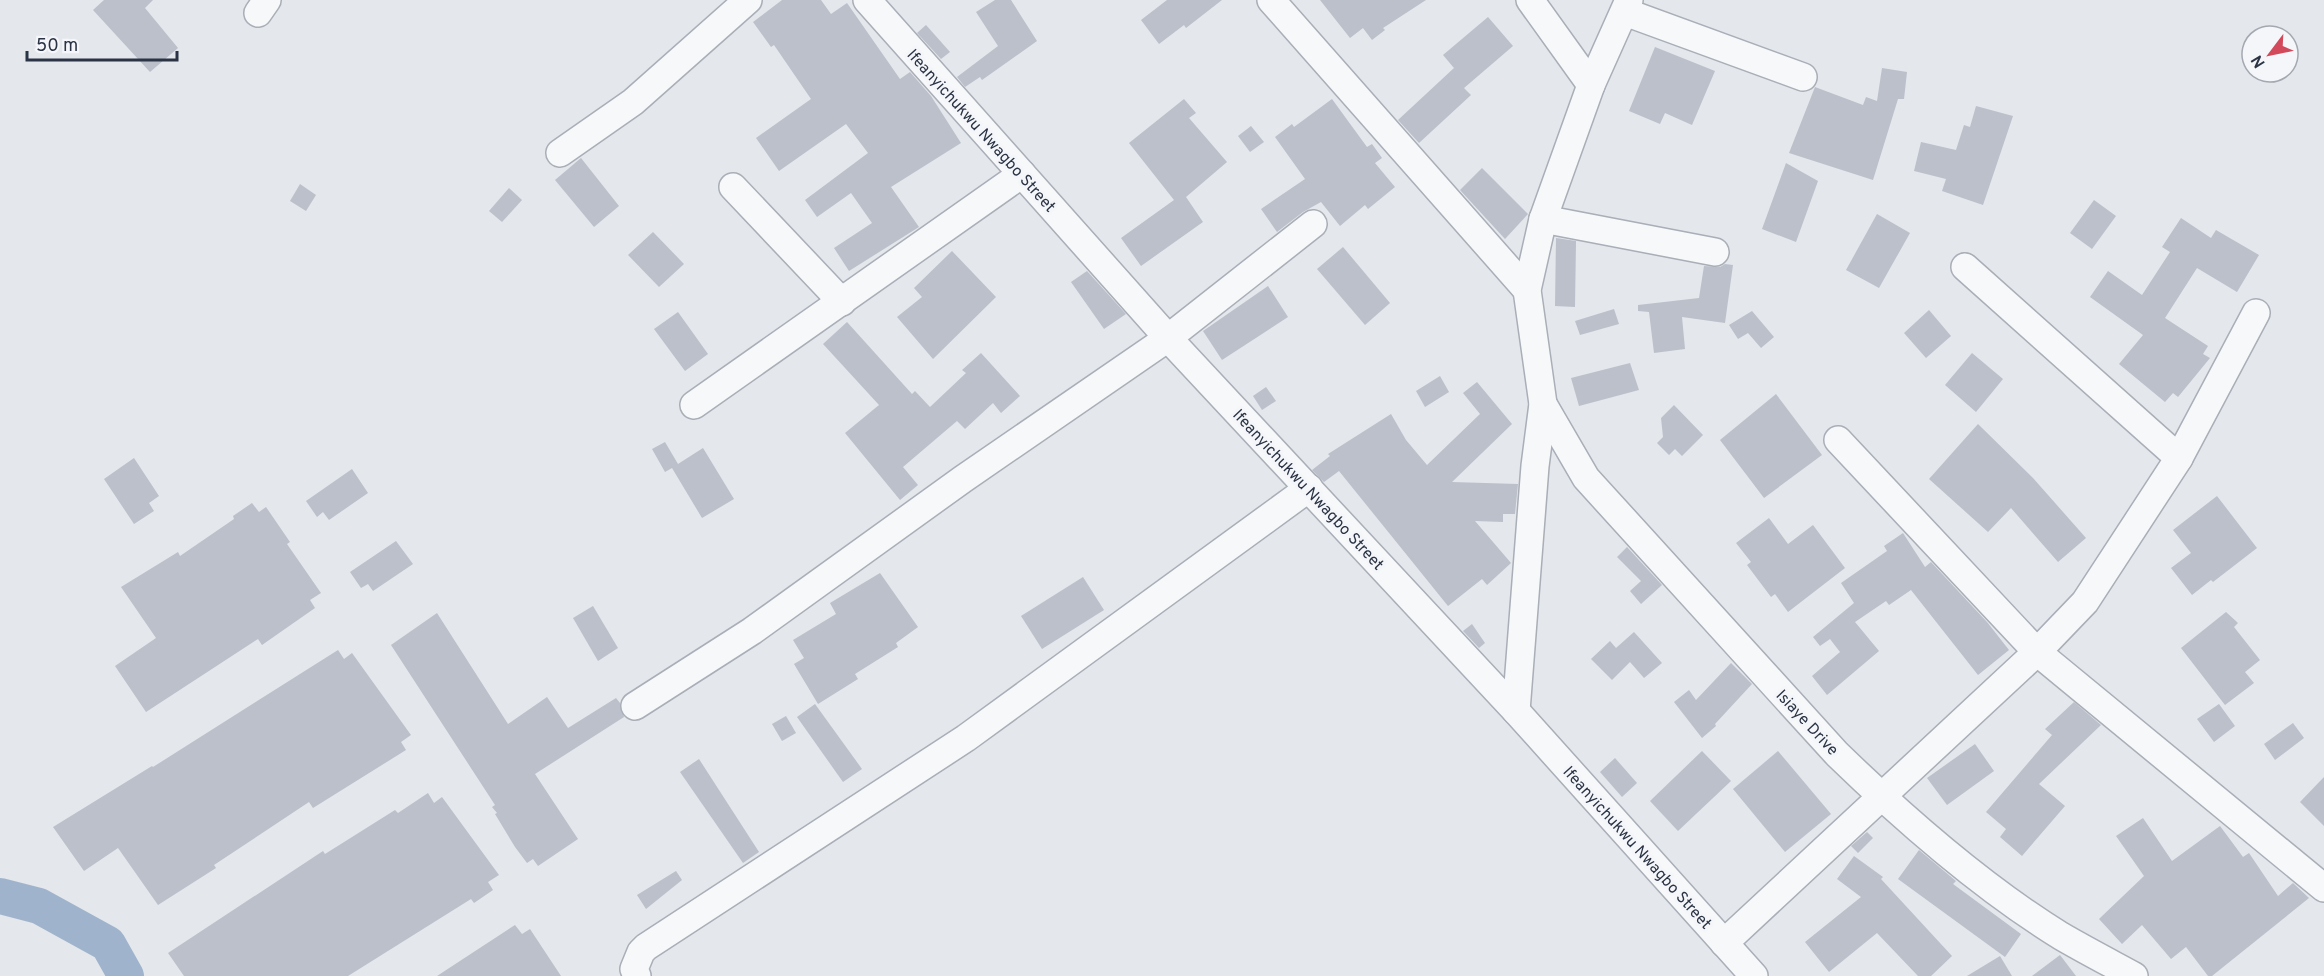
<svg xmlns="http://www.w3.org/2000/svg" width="2324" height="976" viewBox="0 0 2324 976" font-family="Overpass,sans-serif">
<rect width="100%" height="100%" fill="#e4e7ec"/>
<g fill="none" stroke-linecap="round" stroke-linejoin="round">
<polyline stroke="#9fb4cc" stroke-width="36" points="0,896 39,906 108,944 126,976"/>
</g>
<g fill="#bbc0ca">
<polygon points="104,0 153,0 145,8 178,48 150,72 93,10"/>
<polygon points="782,0 821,0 831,14 847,3 900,79 910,72 931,96 961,143 891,187 919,227 849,271 834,248 872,223 851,193 817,217 805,200 868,153 846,124 779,171 756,138 811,99 774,45 771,47 753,22"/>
<polygon points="995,0 1011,0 1037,41 982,80 980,77 965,87 957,77 998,46 976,12"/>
<polygon points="1167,0 1222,0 1186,28 1184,25 1159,44 1141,20"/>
<polygon points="1320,0 1426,0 1383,28 1385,30 1372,40 1363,28 1350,38"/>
<polygon points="1488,17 1513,46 1464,88 1471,95 1419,143 1398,120 1454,68 1443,55"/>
<polygon points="926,25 950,52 941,59 917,33"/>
<polygon points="1655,47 1715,71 1692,125 1665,113 1660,124 1629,111"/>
<polygon points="1882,68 1907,72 1904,99 1898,99 1873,180 1789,153 1815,87 1863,105 1866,97 1877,101"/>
<polygon points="1184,99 1196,113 1189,118 1227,162 1186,197 1203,222 1141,266 1121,238 1174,200 1129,143"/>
<polygon points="1332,99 1367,147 1372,144 1382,158 1375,163 1395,187 1368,209 1365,205 1340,226 1321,202 1303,212 1277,232 1261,209 1305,179 1275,137 1292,124 1294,127"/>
<polygon points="1976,106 2013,116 1983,205 1942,191 1946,179 1914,171 1921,142 1956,150 1964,125 1970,127"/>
<polygon points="1251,126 1264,142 1250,152 1238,136"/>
<polygon points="581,158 619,206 594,227 555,180"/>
<polygon points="1786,163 1818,181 1796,242 1762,229"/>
<polygon points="1482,168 1528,214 1505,239 1460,190"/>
<polygon points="300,184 316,195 306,211 290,201"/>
<polygon points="509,188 522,200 502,222 489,211"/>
<polygon points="2094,200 2116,216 2092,249 2070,233"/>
<polygon points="1877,214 1910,233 1879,288 1846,270"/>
<polygon points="2181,218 2211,238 2216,230 2259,255 2237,292 2197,268 2165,318 2208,346 2203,354 2210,358 2178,397 2173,393 2165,402 2119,364 2143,335 2090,297 2108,271 2142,295 2170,252 2162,247"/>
<polygon points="653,232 684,264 659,287 628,255"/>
<polygon points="1556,238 1576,241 1575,307 1555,306"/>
<polygon points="1343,247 1390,303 1365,325 1317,269"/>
<polygon points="952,251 996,297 933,359 897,317 922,297 914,288"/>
<polygon points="1725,264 1733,265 1725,323 1682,317 1685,349 1654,353 1649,312 1638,311 1638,305 1699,298 1704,266 1720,267"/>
<polygon points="1087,271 1126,314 1104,329 1071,282"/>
<polygon points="1268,286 1288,317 1222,360 1203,331"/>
<polygon points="1614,309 1619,324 1580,335 1575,321"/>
<polygon points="1929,310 1951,336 1926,358 1904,333"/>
<polygon points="1752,311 1774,337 1761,348 1748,333 1738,339 1729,325"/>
<polygon points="678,312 708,354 685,371 654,329"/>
<polygon points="847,322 912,394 915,391 930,407 966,373 962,370 981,353 1020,396 1001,413 993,403 965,429 957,421 903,467 918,485 900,500 845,433 879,405 823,344"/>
<polygon points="1972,353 2003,379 1976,412 1945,385"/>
<polygon points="1630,363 1639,390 1579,406 1571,378"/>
<polygon points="1440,376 1449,392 1425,407 1416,391"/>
<polygon points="1477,382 1512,424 1452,482 1518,484 1515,514 1503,514 1503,522 1475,521 1511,563 1487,585 1482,579 1448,606 1339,471 1324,482 1312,470 1330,456 1328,454 1391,414 1406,440 1427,465 1480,414 1463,393"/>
<polygon points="1266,387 1276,401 1262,410 1253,396"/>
<polygon points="1776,394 1822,455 1764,498 1720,440"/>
<polygon points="1674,405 1703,435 1682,456 1675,449 1669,455 1657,443 1663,437 1661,418"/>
<polygon points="1978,424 2033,478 2086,538 2058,562 2011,508 1988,532 1929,479"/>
<polygon points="665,442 678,464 703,448 734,499 702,518 672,468 665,472 652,449"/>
<polygon points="134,458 159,496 149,503 154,511 134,524 104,479"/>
<polygon points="352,469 368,493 329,520 323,512 317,517 306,501"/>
<polygon points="2217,496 2257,548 2213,582 2211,580 2192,595 2171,568 2191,553 2173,530"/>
<polygon points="252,503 259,512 266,507 290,542 287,544 321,593 310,600 315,608 262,645 258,639 146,712 115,666 156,638 121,587 178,552 180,556 234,519 233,516"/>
<polygon points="1769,518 1788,544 1813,525 1845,568 1788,612 1775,594 1771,597 1747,565 1751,562 1736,543"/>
<polygon points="1903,533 1925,567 1931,562 1987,622 2009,650 1978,675 1911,590 1889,605 1886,601 1855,622 1879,651 1827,695 1812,676 1840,652 1830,639 1820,646 1813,637 1854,603 1841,583 1887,551 1884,546"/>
<polygon points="396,541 413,564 373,591 368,584 361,588 350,572"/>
<polygon points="1627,547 1662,585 1641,604 1630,591 1641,581 1617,557"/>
<polygon points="880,573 918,627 896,643 898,647 855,674 858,679 818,704 794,664 804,658 793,640 836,614 830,603"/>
<polygon points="1083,577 1104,610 1042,649 1021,616"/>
<polygon points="593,606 618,648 598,661 573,618"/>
<polygon points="2226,612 2238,623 2234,627 2260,660 2245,672 2254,683 2225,705 2181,648"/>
<polygon points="437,613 508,724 547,697 568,728 616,698 620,703 624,717 535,774 578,839 538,866 533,859 527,863 515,847 495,814 497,813 492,807 495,805 391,645"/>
<polygon points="1472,624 1485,643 1479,648 1463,631"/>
<polygon points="1634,632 1662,663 1644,678 1630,662 1612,680 1591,659 1610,641 1616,648"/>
<polygon points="338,650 344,659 352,653 411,735 401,742 406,750 313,808 309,802 214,865 216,868 158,905 118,848 84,871 53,827 152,766 153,767"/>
<polygon points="1731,663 1752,684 1715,724 1716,726 1702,738 1674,702 1689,690 1696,700"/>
<polygon points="2074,702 2101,725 2039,784 2065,806 2022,856 2000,837 2006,829 1986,812 2052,735 2045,729"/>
<polygon points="815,704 862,769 843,782 797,717"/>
<polygon points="2219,704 2235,726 2214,742 2197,719"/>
<polygon points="786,716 796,733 782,741 772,724"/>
<polygon points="2293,723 2304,738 2275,760 2264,744"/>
<polygon points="1975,744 1994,771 1947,805 1927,778"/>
<polygon points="1702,751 1731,781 1678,831 1650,801"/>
<polygon points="1778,751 1831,814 1785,852 1733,789"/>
<polygon points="1615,758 1637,783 1622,797 1600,772"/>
<polygon points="699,759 759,852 743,863 680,772"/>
<polygon points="2324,777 2324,826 2300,802"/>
<polygon points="428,793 434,803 442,797 499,875 488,882 493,890 474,903 471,899 348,976 184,976 168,953 323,851 325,854 395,810 398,813"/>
<polygon points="2143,818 2172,861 2220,826 2243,857 2249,853 2278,896 2293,883 2309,898 2212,976 2208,976 2186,947 2171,959 2142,925 2122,944 2099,919 2144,876 2116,836"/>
<polygon points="1867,832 1873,838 1858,853 1851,846"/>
<polygon points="1919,850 1956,881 1953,884 2021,934 2005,957 1898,879"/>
<polygon points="1854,856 1883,877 1881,879 1952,956 1931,976 1918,976 1877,933 1829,972 1805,942 1861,897 1837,879"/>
<polygon points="676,871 682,880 646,909 637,895"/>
<polygon points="515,925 522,934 530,929 561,976 437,976"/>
<polygon points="2060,955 2076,976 2032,976"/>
<polygon points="2000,956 2012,976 1967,976"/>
</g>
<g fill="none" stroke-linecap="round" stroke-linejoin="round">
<g stroke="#a9aeb7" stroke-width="30">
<g id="minor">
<polyline points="867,0 1168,338 1516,711 1754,976"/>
<polyline points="1271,0 1527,290"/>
<polyline points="1530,0 1591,85"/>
<polyline points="1625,12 1803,77"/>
<polyline points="258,13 267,0"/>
<polyline points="560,153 633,102 748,0"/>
<polyline points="733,187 842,302"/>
<polyline points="1543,219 1715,252"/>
<polyline points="1965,267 2179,458"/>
<path d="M1543,404L1586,478L1837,754C1905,820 1980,886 2061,936C2085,950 2110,963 2134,976"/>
<polyline points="694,405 1022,174"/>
<polyline points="1838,440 2037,652 2324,888"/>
<polyline points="635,706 752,631 963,479 1168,338 1313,224"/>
<polyline points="1516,711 1535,466 1543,404 1527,290 1543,219 1591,85 1629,0"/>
<polyline points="1724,943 2037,652 2085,602 2179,458 2256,313"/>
<polyline points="637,976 634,969 641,952 646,947 966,738 1309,488"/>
</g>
</g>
<use href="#minor" stroke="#f7f8fa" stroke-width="27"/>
</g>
<g text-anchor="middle" stroke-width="6" stroke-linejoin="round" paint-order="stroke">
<g font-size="16" fill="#2b3445" stroke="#f4f6f9">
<text transform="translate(982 130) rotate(48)" y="6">Ifeanyichukwu Nwagbo Street</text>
<text transform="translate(1309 489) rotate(47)" y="6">Ifeanyichukwu Nwagbo Street</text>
<text transform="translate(1808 722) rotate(47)" y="6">Isiaye Drive</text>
<text transform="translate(1638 847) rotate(48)" y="6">Ifeanyichukwu Nwagbo Street</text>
</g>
</g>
<g transform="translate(2270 54) rotate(238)"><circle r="28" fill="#f4f6f9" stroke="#a4a8b1" stroke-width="1.5"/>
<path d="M0-4.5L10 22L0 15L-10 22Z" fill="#d1495b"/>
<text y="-9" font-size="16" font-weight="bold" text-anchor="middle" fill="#2b3445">N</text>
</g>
<path d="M27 51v9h150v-9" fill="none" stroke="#2b3445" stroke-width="3"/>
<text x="36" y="51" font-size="18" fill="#2b3445" stroke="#f4f6f9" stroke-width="4.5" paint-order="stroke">50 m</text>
</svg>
